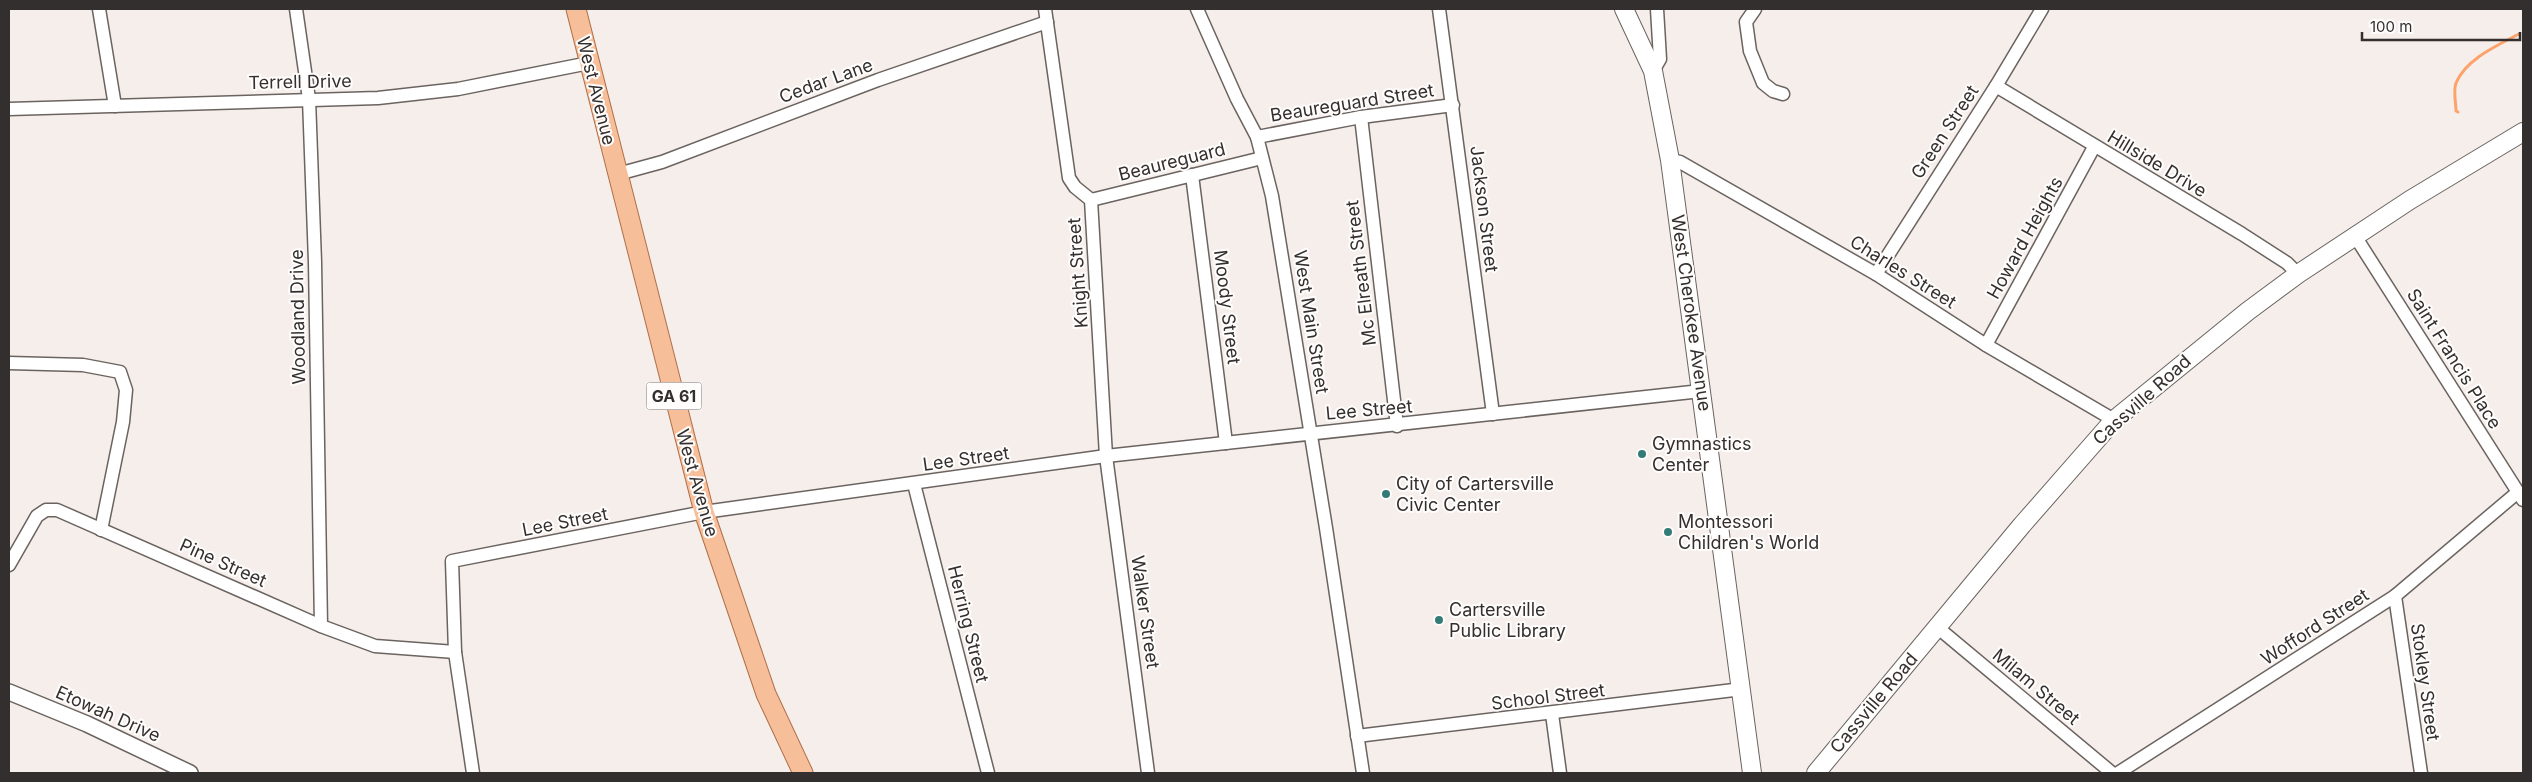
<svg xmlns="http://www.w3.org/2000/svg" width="2532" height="782" viewBox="0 0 2532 782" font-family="Inter,sans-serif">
<rect width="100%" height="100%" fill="#f6eeea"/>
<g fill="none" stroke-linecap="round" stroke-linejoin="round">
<path stroke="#fca36b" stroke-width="3" d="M2458,112L2456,111C2456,103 2453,91 2456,83C2466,59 2498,45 2519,34"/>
<g stroke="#6a635f" stroke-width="15">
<g id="minor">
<polyline points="99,9 115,106"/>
<polyline points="296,9 309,99 315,262 321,626"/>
<polyline points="1045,9 1069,178 1075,187 1091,200 1106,456 1148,773"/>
<polyline points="1197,9 1237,99 1257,137 1272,196 1326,528 1363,773"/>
<polyline points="1439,9 1493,414"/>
<polyline points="1755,9 1746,22 1750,51 1763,83 1773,91 1783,94"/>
<polyline points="1653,71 1660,59 1657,9"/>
<polyline points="1996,86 2242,234 2287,263 2298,274"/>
<polyline points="9,109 378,98 458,89 589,63"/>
<polyline points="1361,117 1397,426"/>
<polyline points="1257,137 1361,117 1453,105"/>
<polyline points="1670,160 1680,162 1876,274 1986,345 2114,420"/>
<polyline points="618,174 662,162 878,80 1047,22"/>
<polyline points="1192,175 1226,443"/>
<polyline points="1091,200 1262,158"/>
<polyline points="2355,236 2523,500"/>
<polyline points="1876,274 1996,86 2042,9"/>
<polyline points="1986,345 2094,147"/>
<polyline points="9,363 83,365 120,372 126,390 123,422 101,530"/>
<polyline points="914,484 988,773"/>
<polyline points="9,565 37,516 46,510 57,510 321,626 375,646 455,652"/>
<polyline points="2395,596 2421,773"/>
<polyline points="1937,627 2112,773"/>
<polyline points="1552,714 1560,773"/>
<polyline points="1357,736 1742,689"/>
<polyline points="473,773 455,652 452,561 704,512 1106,456 1701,391"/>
<polyline points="2118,773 2395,596 2518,492"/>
</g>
</g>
<g stroke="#6a635f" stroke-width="18">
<polyline id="tertiary" points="9,692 87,724 190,773"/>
</g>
<g stroke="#6a635f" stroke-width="20">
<g id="secondary">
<polyline points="1624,9 1653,71 1670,160 1752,773"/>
<polyline points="1816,773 2022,525 2114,420 2248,311 2298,274 2410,200 2523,132"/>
</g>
</g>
<g stroke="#ae7049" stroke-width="21">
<polyline id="primary" points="576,9 704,512 766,694 803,773"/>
</g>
<use href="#minor" stroke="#fff" stroke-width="12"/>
<use href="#tertiary" stroke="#fff" stroke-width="15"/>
<use href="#secondary" stroke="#fff" stroke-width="18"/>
<use href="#primary" stroke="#f7be9a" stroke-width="19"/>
</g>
<g fill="#337b76" stroke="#fffdfc" stroke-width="2">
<circle cx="1642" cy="454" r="5"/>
<circle cx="1386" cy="494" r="5"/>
<circle cx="1668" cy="532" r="5"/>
<circle cx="1439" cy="620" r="5"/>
</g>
<g text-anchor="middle" stroke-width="4" stroke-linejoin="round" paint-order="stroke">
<rect fill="#fffdfc" stroke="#706d6c" stroke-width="1" x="646.5" y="382.5" width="55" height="27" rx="4"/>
<g font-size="16" font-weight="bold" fill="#322f2e">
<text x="674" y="402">GA 61</text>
</g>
<g font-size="18" fill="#322f2e" stroke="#fffdfc">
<text transform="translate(826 81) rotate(-20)" y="6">Cedar Lane</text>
<text transform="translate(300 82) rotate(-1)" y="6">Terrell Drive</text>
<text transform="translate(596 91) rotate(76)" y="6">West Avenue</text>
<text transform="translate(1352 103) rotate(-9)" y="6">Beaureguard Street</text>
<text transform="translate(1945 132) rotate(-57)" y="6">Green Street</text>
<text transform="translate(1172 162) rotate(-14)" y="6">Beaureguard</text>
<text transform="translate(2157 164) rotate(31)" y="6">Hillside Drive</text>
<text transform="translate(1484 209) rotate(83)" y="6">Jackson Street</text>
<text transform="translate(2025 238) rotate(-61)" y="6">Howard Heights</text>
<text transform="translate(1903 272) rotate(32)" y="6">Charles Street</text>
<text transform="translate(1078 273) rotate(-94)" y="6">Knight Street</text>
<text transform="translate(1361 273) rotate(-97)" y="6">Mc Elreath Street</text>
<text transform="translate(1227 307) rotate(83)" y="6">Moody Street</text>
<text transform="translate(1691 313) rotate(82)" y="6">West Cherokee Avenue</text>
<text transform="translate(298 317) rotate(-91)" y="6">Woodland Drive</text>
<text transform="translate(1311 322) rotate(81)" y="6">West Main Street</text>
<text transform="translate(2454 359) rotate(58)" y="6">Saint Francis Place</text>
<text transform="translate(2142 400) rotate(-42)" y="6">Cassville Road</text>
<text transform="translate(1369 410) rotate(-5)" y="6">Lee Street</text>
<text transform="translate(966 459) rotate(-8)" y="6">Lee Street</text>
<text transform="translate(697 483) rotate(74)" y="6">West Avenue</text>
<text transform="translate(565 522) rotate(-11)" y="6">Lee Street</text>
<text transform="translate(223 563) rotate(24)" y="6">Pine Street</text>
<text transform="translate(1145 612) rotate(82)" y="6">Walker Street</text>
<text transform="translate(968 624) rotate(76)" y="6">Herring Street</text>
<text transform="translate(2315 627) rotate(-33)" y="6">Wofford Street</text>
<text transform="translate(2425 682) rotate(82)" y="6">Stokley Street</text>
<text transform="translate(2036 687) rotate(40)" y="6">Milam Street</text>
<text transform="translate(1548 697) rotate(-7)" y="6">School Street</text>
<text transform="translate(1874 703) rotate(-50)" y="6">Cassville Road</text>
<text transform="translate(108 714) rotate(24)" y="6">Etowah Drive</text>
</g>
<g font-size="18" fill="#322f2e" stroke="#fffdfc" text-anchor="start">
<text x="1652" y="450">Gymnastics<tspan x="1652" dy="21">Center</tspan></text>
<text x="1396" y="490">City of Cartersville<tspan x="1396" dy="21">Civic Center</tspan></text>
<text x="1678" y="528">Montessori<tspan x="1678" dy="21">Children's World</tspan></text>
<text x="1449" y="616">Cartersville<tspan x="1449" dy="21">Public Library</tspan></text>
</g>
</g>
<rect width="2532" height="782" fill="none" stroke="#322f2e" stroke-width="20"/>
<path d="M2362 32v8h158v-8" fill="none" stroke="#322f2e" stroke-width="2.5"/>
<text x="2370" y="32" font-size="15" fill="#322f2e" stroke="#fffdfc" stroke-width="4" paint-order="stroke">100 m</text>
</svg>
